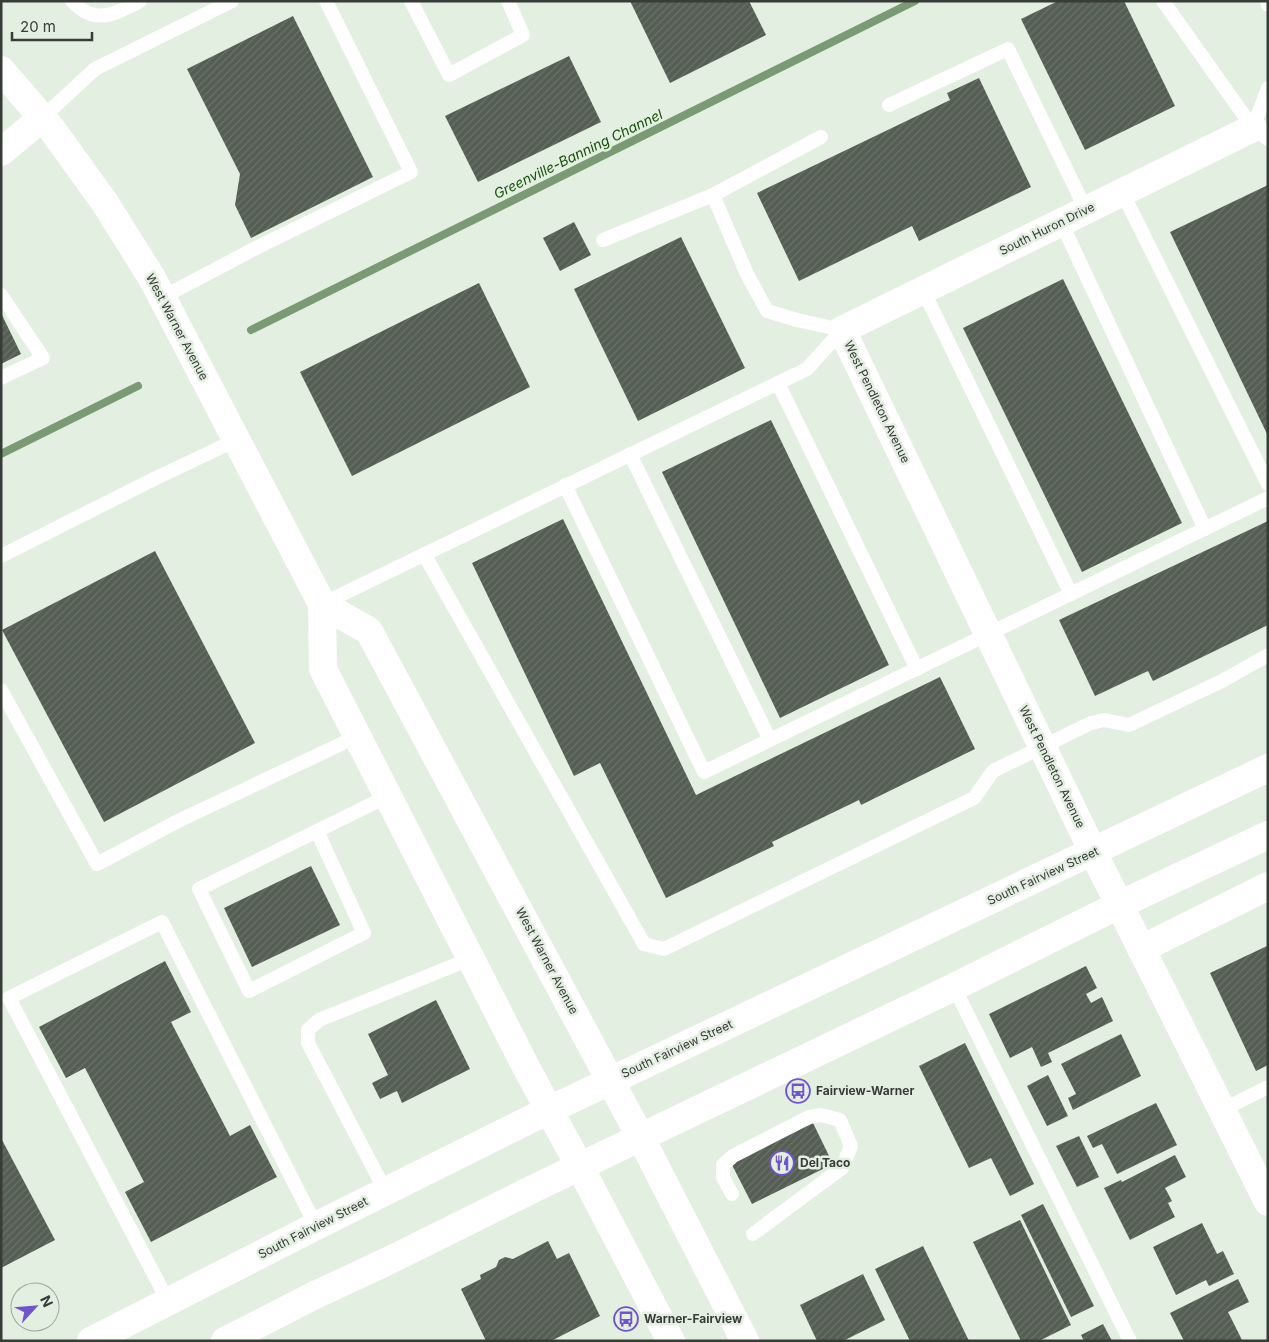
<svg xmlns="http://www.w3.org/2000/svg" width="1269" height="1342" viewBox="0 0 1269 1342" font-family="Inter,sans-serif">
<defs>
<pattern id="building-hatch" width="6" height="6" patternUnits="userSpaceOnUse" patternTransform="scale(1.25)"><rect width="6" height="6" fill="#545e52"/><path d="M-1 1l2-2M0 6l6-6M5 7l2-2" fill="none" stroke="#6a7269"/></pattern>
</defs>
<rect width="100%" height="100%" fill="#e3efe1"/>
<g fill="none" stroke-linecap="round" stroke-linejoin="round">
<g stroke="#7a9a74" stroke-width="8">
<polyline points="251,330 915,1"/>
<polyline points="1,454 138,386"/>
</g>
</g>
<g fill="url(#building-hatch)">
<polygon points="630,1 749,1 766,35 670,83"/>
<polygon points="1058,1 1124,1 1175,106 1085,150 1021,19"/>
<polygon points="293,16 373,177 251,238 235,205 240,174 187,69"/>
<polygon points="569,56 601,122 478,182 445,116"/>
<polygon points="979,78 1031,187 919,241 912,226 799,281 757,193 950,100 947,93"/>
<polygon points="1268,185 1268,436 1170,232"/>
<polygon points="574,222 591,255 560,271 543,238"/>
<polygon points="681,237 745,368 638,421 574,289"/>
<polygon points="1063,279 1182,523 1082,572 963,328"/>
<polygon points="479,283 530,387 352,476 300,372"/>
<polygon points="1,313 21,354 1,364"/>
<polygon points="771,420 889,665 780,718 662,472"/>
<polygon points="563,519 696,795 940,677 975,749 861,805 859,800 772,842 774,846 666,898 600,763 574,776 472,563"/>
<polygon points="1268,521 1268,625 1153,681 1148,671 1095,696 1059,620"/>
<polygon points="155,551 255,743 104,822 2,630"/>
<polygon points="311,866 340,925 252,967 224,908"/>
<polygon points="1267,946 1268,948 1268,1065 1256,1071 1210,973"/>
<polygon points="165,961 191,1012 171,1022 230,1136 250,1125 277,1177 151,1242 125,1192 144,1182 85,1068 66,1078 39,1027"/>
<polygon points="1086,966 1097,988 1086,994 1091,1003 1102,997 1113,1021 1048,1053 1052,1062 1041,1067 1032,1047 1010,1058 989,1014"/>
<polygon points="436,1000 470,1069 402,1103 397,1091 380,1099 372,1083 388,1075 368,1034"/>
<polygon points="1121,1034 1141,1076 1073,1110 1068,1098 1076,1094 1061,1064"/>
<polygon points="965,1043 1034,1184 1010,1196 991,1158 969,1168 919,1066"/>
<polygon points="1048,1075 1068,1116 1047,1126 1027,1086"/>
<polygon points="1156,1103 1177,1145 1117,1174 1102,1144 1093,1148 1087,1136"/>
<polygon points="813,1123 833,1164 752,1204 731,1163"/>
<polygon points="1079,1136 1099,1177 1077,1187 1056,1146"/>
<polygon points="1,1138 55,1240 1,1268"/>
<polygon points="1175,1155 1186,1177 1165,1188 1172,1201 1168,1203 1175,1217 1130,1240 1104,1188 1121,1180 1122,1182"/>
<polygon points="1043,1204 1094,1306 1071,1317 1021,1215"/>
<polygon points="1020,1220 1071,1325 1039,1341 1021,1341 973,1242"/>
<polygon points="1202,1223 1217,1254 1223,1251 1234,1274 1209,1286 1206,1280 1176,1295 1153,1247"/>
<polygon points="548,1241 557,1259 569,1253 600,1316 551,1341 486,1341 461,1289 481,1279 480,1275 496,1267 499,1260 505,1257 513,1259"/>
<polygon points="923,1246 969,1341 910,1341 875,1269"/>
<polygon points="863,1274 885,1320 843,1341 817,1341 800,1305"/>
<polygon points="1238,1279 1249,1302 1228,1312 1242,1340 1184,1341 1170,1313"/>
<polygon points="1103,1324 1112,1341 1084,1341 1081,1335"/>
</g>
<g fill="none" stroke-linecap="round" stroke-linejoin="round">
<g stroke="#fff" stroke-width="14">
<path d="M72,1C88,18 102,19 122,10C128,7 134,5 140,1"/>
<polyline points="411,1 449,75 523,35 508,1"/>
<polyline points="1163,1 1253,128 1268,139"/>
<polyline points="1267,1 1268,5"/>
<polyline points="889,105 1008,49 1086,210"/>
<polyline points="42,118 95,69 232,1"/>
<polyline points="1253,128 1268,88"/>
<polyline points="1122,192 1268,484"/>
<polyline points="1061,222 1205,529"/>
<polyline points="603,240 713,195"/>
<polyline points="923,290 1071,594"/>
<polyline points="1,295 43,358 1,378"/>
<polyline points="161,298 256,248 411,172 326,1"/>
<polyline points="778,383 917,669"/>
<polyline points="630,454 770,740"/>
<polyline points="565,485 704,772 1268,498"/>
<polyline points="424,554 644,944 664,949 974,798 993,771 1091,723 1104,720 1129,725 1222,681 1268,655"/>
<polyline points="1,556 152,480 236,440"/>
<polyline points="322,604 807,369 842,330 797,320 767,311 747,274 713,195 821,137"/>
<polyline points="1,690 97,864 180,820 358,736"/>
<polyline points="317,831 364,933 249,991 199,889 388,796"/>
<polyline points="954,987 1130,1341"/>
<polyline points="1222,1110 1268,1087"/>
<polyline points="386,1192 308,1043 308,1030 319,1020 470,959"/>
<polyline points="732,1194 723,1177 723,1165 733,1156 809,1117 821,1115 840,1120 851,1146 842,1168 753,1234"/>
<polyline points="168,1301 9,998 162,922 316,1226"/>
</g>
<g stroke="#fff" stroke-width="28">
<polyline points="1253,128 842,330 1093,852 1268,1202"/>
<polyline points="1,152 42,118"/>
<polyline points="1141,949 1268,886"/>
</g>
<g stroke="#fff" stroke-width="28">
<polyline points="91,1341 316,1226 549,1110 1268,768"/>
<polyline points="225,1341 315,1295 386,1262 539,1186 954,987 1119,905 1268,835"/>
</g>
<g stroke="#fff" stroke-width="28">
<polyline points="1,70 51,128 105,203 152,278 322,604 323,669 526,1067 549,1110 580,1167 671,1341"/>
<polyline points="322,604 369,631 641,1138 745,1341"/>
</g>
</g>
<defs>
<g id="bus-ring" transform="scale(1.25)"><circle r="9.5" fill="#e3efe1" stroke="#7153cc" stroke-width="1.5"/><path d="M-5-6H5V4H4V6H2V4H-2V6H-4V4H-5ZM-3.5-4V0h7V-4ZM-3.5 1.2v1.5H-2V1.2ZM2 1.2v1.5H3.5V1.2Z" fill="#7153cc"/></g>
<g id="restaurant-ring" transform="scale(1.25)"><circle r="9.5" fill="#e3efe1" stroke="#7153cc" stroke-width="1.5"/><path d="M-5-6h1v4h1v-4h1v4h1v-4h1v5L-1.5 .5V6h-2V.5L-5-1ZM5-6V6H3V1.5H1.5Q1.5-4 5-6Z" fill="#7153cc"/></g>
</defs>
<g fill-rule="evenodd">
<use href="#bus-ring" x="798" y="1091"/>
<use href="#restaurant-ring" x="782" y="1163"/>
<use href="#bus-ring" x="626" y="1319"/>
</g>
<g text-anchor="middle" stroke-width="5" stroke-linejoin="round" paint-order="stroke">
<g font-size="12" fill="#373c36" stroke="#e3efe1">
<text transform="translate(1047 229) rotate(-26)" y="4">South Huron Drive</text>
<text transform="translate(177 327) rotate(62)" y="4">West Warner Avenue</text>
<text transform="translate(877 402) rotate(64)" y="4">West Pendleton Avenue</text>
<text transform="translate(1052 767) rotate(64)" y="4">West Pendleton Avenue</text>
<text transform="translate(1043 876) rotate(-25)" y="4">South Fairview Street</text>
<text transform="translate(547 961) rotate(62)" y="4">West Warner Avenue</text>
<text transform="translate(677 1049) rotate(-25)" y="4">South Fairview Street</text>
<text transform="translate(313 1228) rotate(-27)" y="4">South Fairview Street</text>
</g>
<g font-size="12" font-weight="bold" fill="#373c36" stroke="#e3efe1" text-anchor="start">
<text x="816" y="1095">Fairview-Warner</text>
<text x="800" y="1167">Del Taco</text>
<text x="644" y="1323">Warner-Fairview</text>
</g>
<g font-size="14" font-style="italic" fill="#17510a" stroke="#e3efe1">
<text transform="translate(578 154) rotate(-26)" y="5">Greenville-Banning Channel</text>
</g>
</g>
<rect width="1269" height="1342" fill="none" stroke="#373c36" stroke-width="5"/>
<g transform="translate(35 1307) rotate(64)"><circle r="24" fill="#e3efe1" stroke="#9ea79d"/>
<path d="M0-4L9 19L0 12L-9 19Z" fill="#7153cc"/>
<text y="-8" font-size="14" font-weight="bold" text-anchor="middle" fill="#373c36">N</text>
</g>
<path d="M12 32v8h80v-8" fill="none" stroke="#373c36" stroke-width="2.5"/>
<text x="20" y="32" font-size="15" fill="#373c36" stroke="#e3efe1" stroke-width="4" paint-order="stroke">20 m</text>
</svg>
